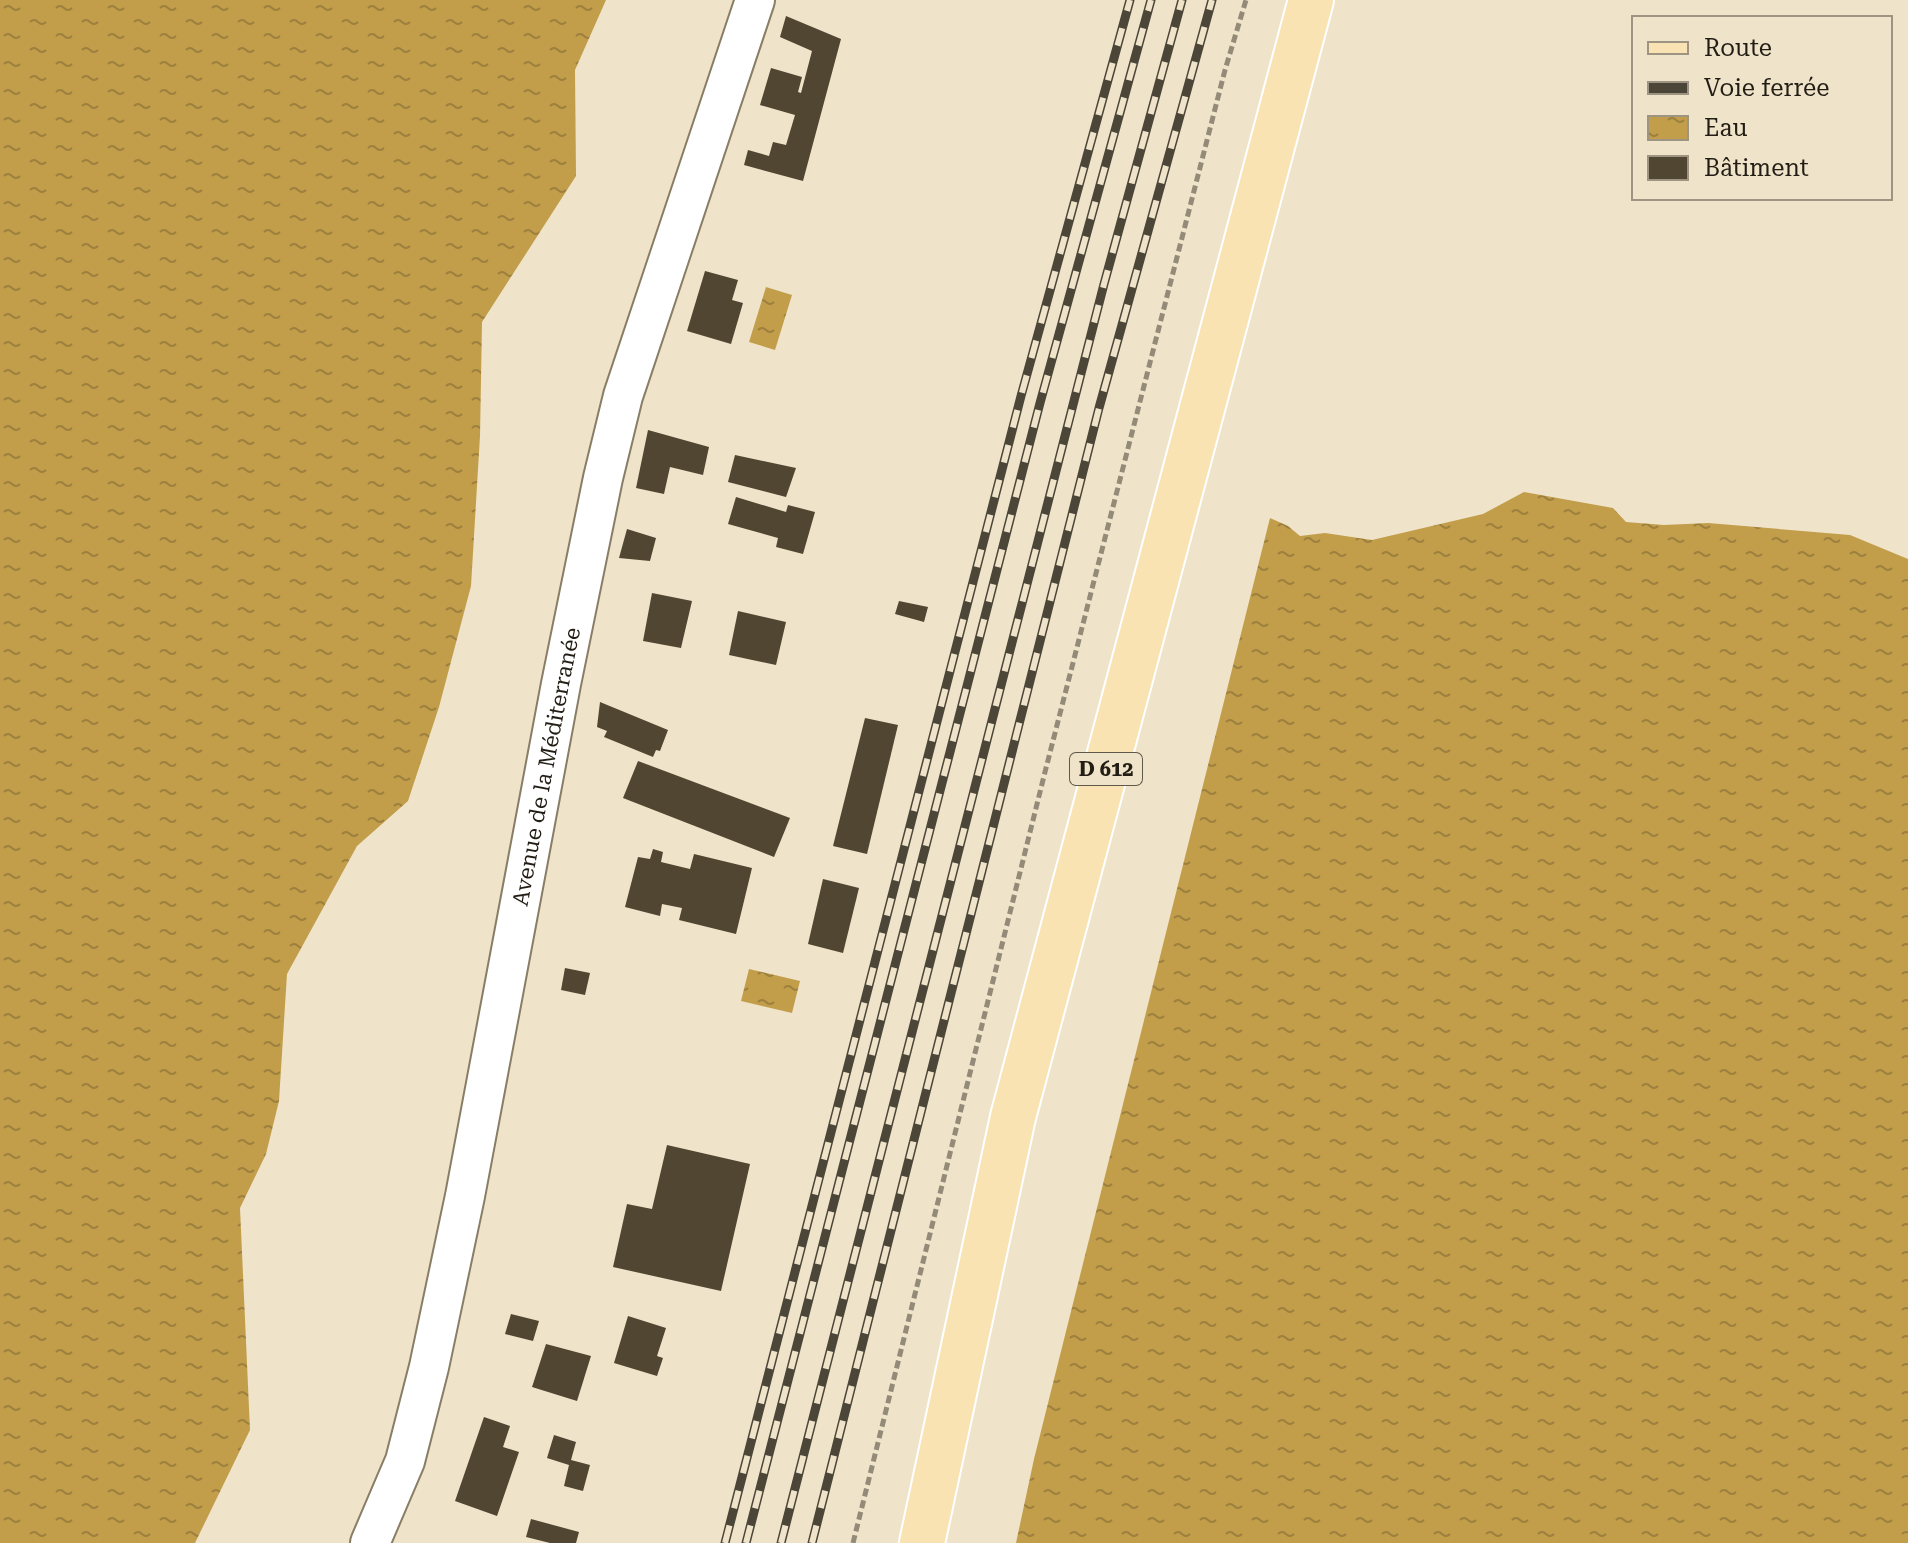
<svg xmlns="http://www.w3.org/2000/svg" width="1908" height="1543" viewBox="0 0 1908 1543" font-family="'Roboto Serif',serif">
<defs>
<pattern id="water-ripples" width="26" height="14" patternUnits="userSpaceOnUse" patternTransform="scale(2)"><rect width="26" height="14" fill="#c29e4b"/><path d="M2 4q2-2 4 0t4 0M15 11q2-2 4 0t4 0" fill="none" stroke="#9d803d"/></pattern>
</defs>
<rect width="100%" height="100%" fill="#efe3c9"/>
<g fill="url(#water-ripples)">
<polygon points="0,0 606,0 575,70 576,176 482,322 480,436 471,586 439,707 408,801 357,846 287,974 279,1101 266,1154 240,1208 250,1430 195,1543 0,1543"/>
<polygon points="766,287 792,295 775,350 749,342"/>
<polygon points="1524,492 1613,508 1626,522 1664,525 1708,523 1850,535 1908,559 1908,1543 1016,1543 1034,1459 1270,518 1288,526 1300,536 1325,533 1372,540 1483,514"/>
<polygon points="749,969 800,981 792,1013 741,1001"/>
</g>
<g fill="#504631">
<polygon points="786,16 841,39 803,181 744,165 748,150 769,156 773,142 786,145 795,115 760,105 771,68 802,77 798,92 801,93 812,51 780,37"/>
<polygon points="705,271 738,280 732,300 743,303 731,344 687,331"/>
<polygon points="648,430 709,447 703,475 670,467 664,494 636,488"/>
<polygon points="735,455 796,468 786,497 728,482"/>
<polygon points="736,497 786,512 788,505 815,512 803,554 776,547 778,538 728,524"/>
<polygon points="627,529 656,538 650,561 619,558"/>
<polygon points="652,593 692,601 681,648 643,641"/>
<polygon points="899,601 928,607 924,622 895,614"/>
<polygon points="738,611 786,622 776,665 729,655"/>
<polygon points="600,702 668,730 660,751 656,750 653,757 604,737 607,731 597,727"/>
<polygon points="865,718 898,725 867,854 833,846"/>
<polygon points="638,761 790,818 774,857 623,798"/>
<polygon points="653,849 663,852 661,862 690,869 694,854 752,868 736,934 679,920 682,908 662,904 660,916 625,907 638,857 650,859"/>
<polygon points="823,879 859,888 843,953 808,944"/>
<polygon points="565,968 590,973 585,995 561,990"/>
<polygon points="667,1145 750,1164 721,1291 613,1267 627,1204 652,1209"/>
<polygon points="511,1314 539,1321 533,1341 505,1334"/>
<polygon points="628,1316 666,1328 657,1356 663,1358 657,1376 614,1363"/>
<polygon points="546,1344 591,1356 577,1401 532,1387"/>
<polygon points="484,1417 510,1426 503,1447 519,1452 497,1516 455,1501"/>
<polygon points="554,1435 576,1442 571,1460 590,1465 583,1491 564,1486 569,1465 547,1458"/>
<polygon points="531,1519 579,1532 576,1543 550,1543 526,1537"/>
</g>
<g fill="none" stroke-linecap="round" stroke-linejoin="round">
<g stroke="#887d66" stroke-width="42">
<g id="minor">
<path id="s1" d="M370,1543L405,1461L429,1367L465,1196L561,684L603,478L623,396L755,0"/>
</g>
</g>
<g stroke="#fff" stroke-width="48">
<polyline id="major" points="922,1543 1013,1117 1311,0"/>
</g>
<polyline stroke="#938b78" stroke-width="5" stroke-dasharray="8 4" stroke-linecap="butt" points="853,1543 1044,776 1225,70 1246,0"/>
<use href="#minor" stroke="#fff" stroke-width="38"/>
<use href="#major" stroke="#fae3b3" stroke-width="44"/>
<g stroke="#4c4639" stroke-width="9">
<g id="rail">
<polyline points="725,1543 1021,396 1130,0"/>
<polyline points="746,1543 1040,403 1151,0"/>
<polyline points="781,1543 1104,284 1182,0"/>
<polyline points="812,1543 1099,408 1212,0"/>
</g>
</g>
<use href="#rail" stroke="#efe3c9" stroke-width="6" stroke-dasharray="18" stroke-linecap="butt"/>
</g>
<g text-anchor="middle" stroke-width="8" stroke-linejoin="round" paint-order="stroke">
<rect fill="#efe3c9" stroke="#60594b" stroke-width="2" x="1070" y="753" width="72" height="32" rx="6"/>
<g font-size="20" font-weight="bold" fill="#231e15">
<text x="1106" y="776">D 612</text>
</g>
<g font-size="22" fill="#231e15" stroke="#efe3c9">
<text dy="8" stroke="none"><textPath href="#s1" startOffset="798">Avenue de la Méditerranée</textPath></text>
</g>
</g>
<rect x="1632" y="16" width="260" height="184" fill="#efe3c9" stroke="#9d9481" stroke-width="2"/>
<rect x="1648" y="42" width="40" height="12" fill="#fae3b3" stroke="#9d9481" stroke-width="2"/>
<text x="1704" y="56" font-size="24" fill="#231e15">Route</text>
<rect x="1648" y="82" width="40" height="12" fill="#4c4639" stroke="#9d9481" stroke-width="2"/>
<text x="1704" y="96" font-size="24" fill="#231e15">Voie ferrée</text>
<rect x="1648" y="116" width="40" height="24" fill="url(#water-ripples)" stroke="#9d9481" stroke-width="2"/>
<text x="1704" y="136" font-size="24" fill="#231e15">Eau</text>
<rect x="1648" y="156" width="40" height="24" fill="#504631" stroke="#9d9481" stroke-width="2"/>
<text x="1704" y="176" font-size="24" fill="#231e15">Bâtiment</text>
</svg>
